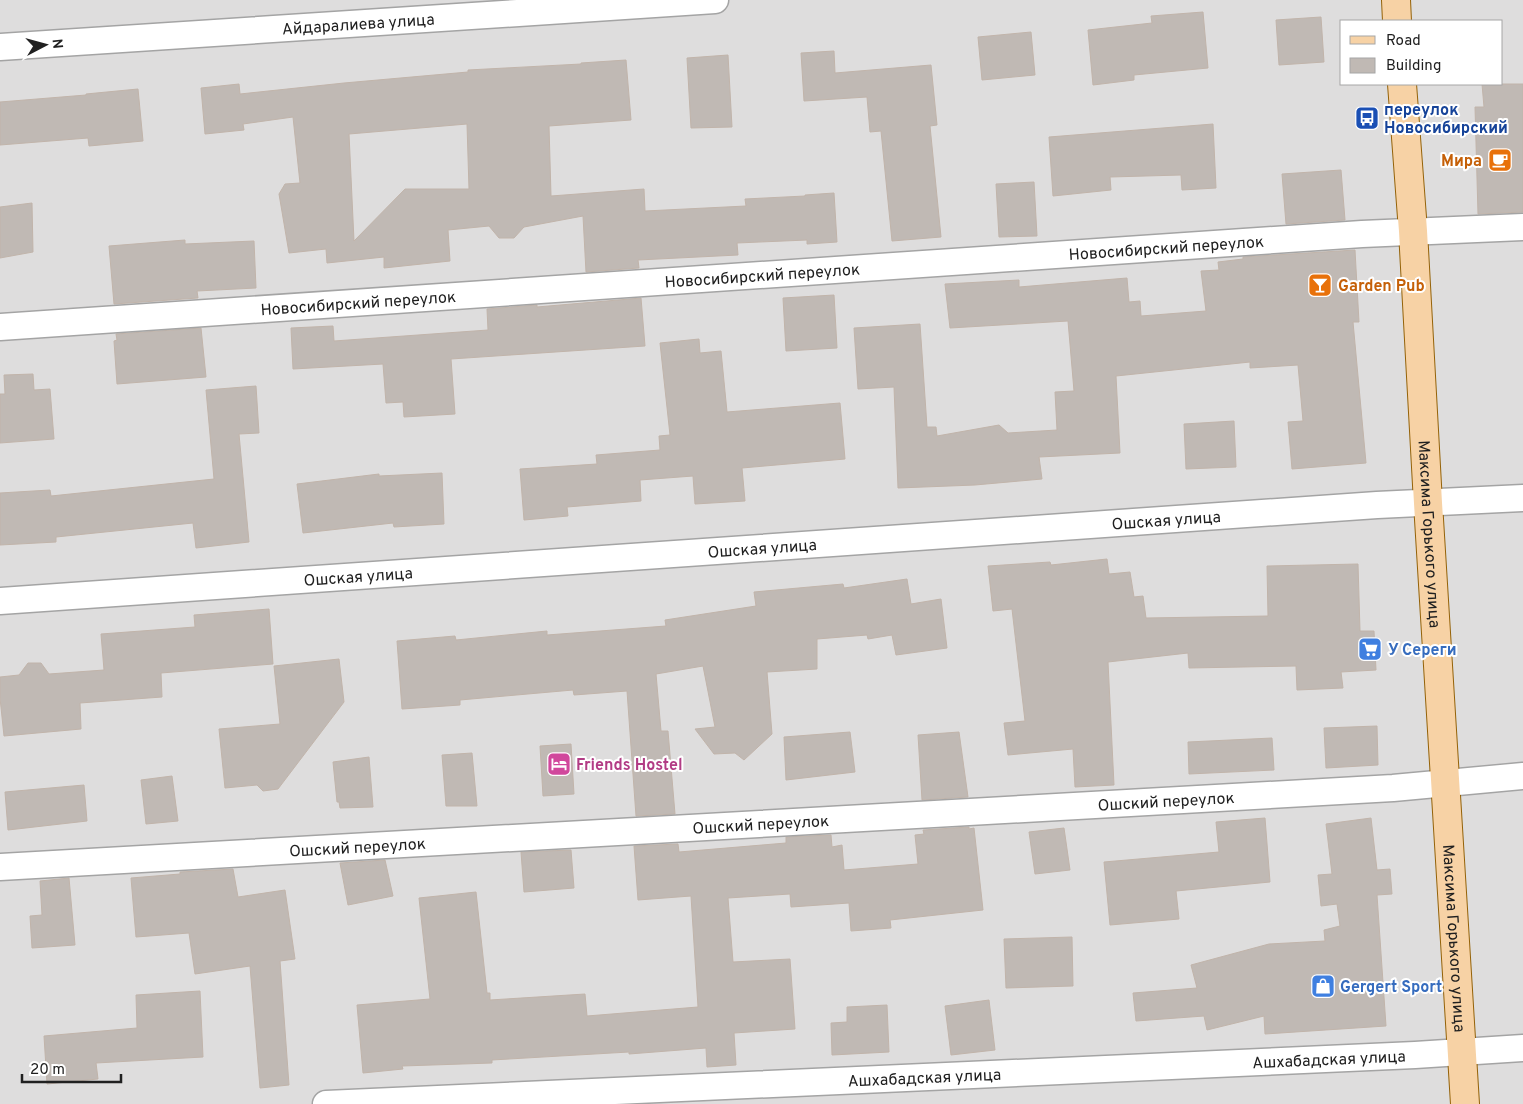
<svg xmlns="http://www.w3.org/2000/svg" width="1523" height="1104" viewBox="0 0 1523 1104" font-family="Overpass,sans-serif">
<rect width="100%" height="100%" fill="#f0ede7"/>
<path fill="#dedddd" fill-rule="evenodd" d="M0,0H1523V1104H0ZM1342,21H1502V84H1342Z"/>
<g fill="#c0b9b4" stroke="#c1b4aa" fill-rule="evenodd">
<polygon points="1203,12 1208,68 1134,75 1134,80 1093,85 1088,30 1152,23 1151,16"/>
<polygon points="1321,17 1324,62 1279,65 1276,20"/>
<polygon points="1031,32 1035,75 982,80 978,37"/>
<polygon points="834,51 835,73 931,65 937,125 930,126 941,237 892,241 881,131 870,132 867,97 804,101 801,53"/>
<polygon points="728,55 732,127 691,128 687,58"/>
<path d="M626,60L631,120L549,126L551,196L644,189L645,211L746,206L745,199L805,196V195L834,193L837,242L807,244V240L737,243L738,255L638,260L639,268L586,272L583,216L524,227L514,238H499L489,226L448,230L450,261L384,268V257L327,263L326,249L289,253L279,194L285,184L300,183L293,117L243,124L244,130L205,134L201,88L239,84L240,94L344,83L468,72V70L581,64V63ZM467,124L469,189H405L354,241L349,134Z"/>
<polygon points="1482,84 1523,84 1523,212 1478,214 1475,107 1484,107"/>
<polygon points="138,89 143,141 89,146 88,138 0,145 0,102 86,95 86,94"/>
<polygon points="1213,124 1216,188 1182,190 1181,175 1110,177 1111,190 1053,196 1049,137"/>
<polygon points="1341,170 1345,220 1286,224 1282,174"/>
<polygon points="1034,182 1037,236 999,237 996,184"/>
<polygon points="32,203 33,252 0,258 0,207"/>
<polygon points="185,240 185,244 254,241 256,288 197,291 198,298 114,304 109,246"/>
<polygon points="1355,250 1359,322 1353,322 1366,463 1292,469 1288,422 1303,421 1298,365 1250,368 1250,362 1116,376 1120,453 1039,457 1042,479 975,485 898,488 894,387 858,389 854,328 920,324 927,427 936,427 937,436 999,425 1008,433 1057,430 1055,392 1074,391 1068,321 950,328 945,284 1019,280 1019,287 1127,278 1129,302 1140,301 1141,316 1206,311 1201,271 1219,270 1218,262 1243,259 1243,257"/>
<polygon points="834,295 837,348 786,351 783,298"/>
<polygon points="641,298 645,346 451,359 455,414 404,417 403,402 386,403 383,364 293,369 291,328 333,326 334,341 488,330 487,309 537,305 537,307"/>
<polygon points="201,328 206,377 117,384 114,341 117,340 116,334"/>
<polygon points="699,339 700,353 721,351 727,412 840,403 845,459 742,468 745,501 695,504 693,476 640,480 641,501 567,507 568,516 524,520 520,469 597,464 596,455 660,450 659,436 670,435 660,343"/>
<polygon points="33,374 34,390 50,389 54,439 0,443 0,394 5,394 4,375"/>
<polygon points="256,386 259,433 239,434 249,542 196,548 193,523 56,537 56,542 0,545 0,493 50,490 51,496 214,479 206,390"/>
<polygon points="1234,421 1236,467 1186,469 1184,424"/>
<polygon points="442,473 444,524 394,527 393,523 303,533 297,484 379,474 379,476"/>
<polygon points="1107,559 1109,574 1130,572 1134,597 1143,596 1146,618 1268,616 1267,566 1358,564 1360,631 1374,631 1376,670 1341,672 1343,688 1297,690 1296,666 1189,668 1188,653 1108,662 1114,785 1075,787 1073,749 1008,755 1004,723 1025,721 1012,609 993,611 988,566 1050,562 1051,565"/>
<polygon points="907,579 911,604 941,599 947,648 896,655 892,635 868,639 867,635 817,639 817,669 767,672 772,734 744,760 735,753 714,754 695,729 715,727 703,666 656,674 661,731 668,731 675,814 636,816 627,691 574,695 573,690 460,700 460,705 402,709 397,641 455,636 456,640 547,631 547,635 666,626 665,620 756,606 754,592 843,584 844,588"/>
<polygon points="269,609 273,664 161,673 162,697 80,703 81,729 4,736 0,698 0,677 19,675 28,663 41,663 49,674 104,670 101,634 195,627 194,615"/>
<polygon points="339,659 344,702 278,789 263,791 257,785 225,788 219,729 280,724 274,666"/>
<polygon points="1377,726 1378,765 1326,768 1324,728"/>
<polygon points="850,732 855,772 786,780 784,737"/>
<polygon points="959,732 968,797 922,800 918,735"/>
<polygon points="1272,738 1274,770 1189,774 1188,742"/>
<polygon points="571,744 574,794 543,796 540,746"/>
<polygon points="472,753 477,806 446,806 442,755"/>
<polygon points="369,757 373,807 340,808 339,802 337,802 333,762"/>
<polygon points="172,776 178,821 146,824 141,780"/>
<polygon points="84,785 87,821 8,830 5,792"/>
<polygon points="1265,818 1270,882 1176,891 1179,919 1110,925 1104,862 1219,852 1216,822"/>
<polygon points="1371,818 1377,870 1390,869 1392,894 1377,895 1386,1026 1265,1034 1264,1016 1207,1030 1204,1016 1136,1021 1133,993 1197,988 1191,965 1269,944 1325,941 1324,930 1340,926 1337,904 1321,906 1318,875 1332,874 1326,824"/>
<polygon points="969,827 969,829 974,828 983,910 890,920 891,928 851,931 849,903 791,907 790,894 728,898 733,962 790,959 795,1029 734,1033 736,1065 707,1067 706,1048 629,1054 629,1052 492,1060 492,1063 402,1066 403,1069 363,1073 357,1005 430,999 419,898 476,892 487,993 490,993 490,1000 585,994 587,1016 698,1007 691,896 638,900 634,846 678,844 679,852 786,843 786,837 831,835 832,847 842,845 844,870 918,864 915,835 924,834 923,830"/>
<polygon points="1064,828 1070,870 1035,874 1029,832"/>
<polygon points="571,850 574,888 524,892 521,852"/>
<polygon points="385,860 393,896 348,905 340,863"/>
<polygon points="233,869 238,897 285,890 295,959 280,961 289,1085 260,1088 250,966 195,974 189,933 136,937 131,878 180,874 180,872"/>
<polygon points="69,878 75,945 32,948 30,916 42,915 40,881"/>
<polygon points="1072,937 1073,986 1006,988 1004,939"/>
<polygon points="200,991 203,1057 96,1063 98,1079 47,1084 44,1036 137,1028 136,995"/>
<polygon points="989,1000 995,1050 951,1055 945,1006"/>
<polygon points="887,1005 889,1052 832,1055 831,1023 847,1022 847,1007"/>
</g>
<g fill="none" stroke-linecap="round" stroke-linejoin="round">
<g stroke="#a4a4a4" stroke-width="29">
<g id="street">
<path id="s1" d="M0,47L715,0"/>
<path id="s2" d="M0,327L1362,234L1523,227"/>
<path id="s3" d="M0,601L1377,505L1523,498"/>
<path id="s4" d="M0,867L1393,788L1523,776"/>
<path id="s5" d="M326,1104L1415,1055L1523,1048"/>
</g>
</g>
<g stroke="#946208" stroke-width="30">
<g id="primary">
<polyline points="1396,0 1397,21"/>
<path id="s6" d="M1402,84L1413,231L1428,503L1465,1104"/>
</g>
</g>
<use href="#street" stroke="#fff" stroke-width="26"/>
<use href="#primary" stroke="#f7d2a5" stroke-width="28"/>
</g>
<defs>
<g id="bus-square" transform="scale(1.25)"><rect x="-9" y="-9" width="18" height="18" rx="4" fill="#1a4fb4" stroke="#fff"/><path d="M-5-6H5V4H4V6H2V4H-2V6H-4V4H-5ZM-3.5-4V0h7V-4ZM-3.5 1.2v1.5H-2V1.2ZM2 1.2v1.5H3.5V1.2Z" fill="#fff"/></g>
<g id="cafe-square" transform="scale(1.25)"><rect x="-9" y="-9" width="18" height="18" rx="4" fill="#e8710a" stroke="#fff"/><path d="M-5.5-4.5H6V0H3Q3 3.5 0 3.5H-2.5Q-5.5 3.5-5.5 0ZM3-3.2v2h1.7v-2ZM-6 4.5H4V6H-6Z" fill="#fff"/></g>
<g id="bar-square" transform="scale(1.25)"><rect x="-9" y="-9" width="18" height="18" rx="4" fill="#e8710a" stroke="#fff"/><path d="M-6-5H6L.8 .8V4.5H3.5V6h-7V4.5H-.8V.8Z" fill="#fff"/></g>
<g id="supermarket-square" transform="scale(1.25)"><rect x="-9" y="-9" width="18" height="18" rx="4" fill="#3f7fe0" stroke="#fff"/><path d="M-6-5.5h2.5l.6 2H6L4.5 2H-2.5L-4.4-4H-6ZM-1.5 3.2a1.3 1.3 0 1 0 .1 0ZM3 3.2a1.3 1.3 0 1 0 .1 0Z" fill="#fff"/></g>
<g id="hotel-square" transform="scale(1.25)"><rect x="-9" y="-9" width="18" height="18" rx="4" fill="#d1479c" stroke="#fff"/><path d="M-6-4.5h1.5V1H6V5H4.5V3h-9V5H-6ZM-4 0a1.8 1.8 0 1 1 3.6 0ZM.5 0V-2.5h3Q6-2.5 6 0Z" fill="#fff"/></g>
<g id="shop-square" transform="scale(1.25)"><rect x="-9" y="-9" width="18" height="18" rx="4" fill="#3f7fe0" stroke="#fff"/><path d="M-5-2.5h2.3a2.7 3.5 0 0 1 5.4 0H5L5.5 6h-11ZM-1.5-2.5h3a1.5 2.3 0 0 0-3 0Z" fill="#fff"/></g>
</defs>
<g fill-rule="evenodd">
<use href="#bus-square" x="1367" y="118"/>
<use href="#cafe-square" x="1500" y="160"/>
<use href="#bar-square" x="1320" y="285"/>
<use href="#supermarket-square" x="1370" y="649"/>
<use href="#hotel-square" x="559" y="764"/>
<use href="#shop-square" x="1323" y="986"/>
</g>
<g text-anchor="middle" stroke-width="4" stroke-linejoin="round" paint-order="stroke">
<g font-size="16" fill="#202020" stroke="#fff">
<text dy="6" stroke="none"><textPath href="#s1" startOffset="359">Айдаралиева улица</textPath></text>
<text dy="6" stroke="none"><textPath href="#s2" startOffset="1169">Новосибирский переулок</textPath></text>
<text dy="6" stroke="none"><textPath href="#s2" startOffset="764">Новосибирский переулок</textPath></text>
<text dy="6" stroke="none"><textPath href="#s2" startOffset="359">Новосибирский переулок</textPath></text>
<text dy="6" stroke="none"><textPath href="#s3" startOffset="1169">Ошская улица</textPath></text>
<text dy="6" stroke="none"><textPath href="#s6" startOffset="451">Максима Горького улица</textPath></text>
<text dy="6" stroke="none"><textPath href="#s3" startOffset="764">Ошская улица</textPath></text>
<text dy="6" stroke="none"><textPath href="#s3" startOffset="359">Ошская улица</textPath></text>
<text dy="6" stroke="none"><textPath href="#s4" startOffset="1168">Ошский переулок</textPath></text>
<text dy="6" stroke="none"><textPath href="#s4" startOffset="762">Ошский переулок</textPath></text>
<text dy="6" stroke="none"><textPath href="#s4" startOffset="358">Ошский переулок</textPath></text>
<text dy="6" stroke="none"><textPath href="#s6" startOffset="856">Максима Горького улица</textPath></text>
<text dy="6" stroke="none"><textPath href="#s5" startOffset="1004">Ашхабадская улица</textPath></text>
<text dy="6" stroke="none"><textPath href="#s5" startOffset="599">Ашхабадская улица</textPath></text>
</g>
<g font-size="16" font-weight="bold" fill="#164399" stroke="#fff" text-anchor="start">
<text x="1384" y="115">переулок<tspan x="1384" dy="18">Новосибирский</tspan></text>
</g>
<g font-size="16" font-weight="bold" fill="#c56008" stroke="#fff" text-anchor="end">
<text x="1482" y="166">Мира</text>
<text x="1338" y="291" text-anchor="start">Garden Pub</text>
</g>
<g font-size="16" font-weight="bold" fill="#366cbe" stroke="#fff" text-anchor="start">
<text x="1388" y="655">У Сереги</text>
<text x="1340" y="992">Gergert Sport</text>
</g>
<g font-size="16" font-weight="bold" fill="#b23c85" stroke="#fff" text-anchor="start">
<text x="576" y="770">Friends Hostel</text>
</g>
</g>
<rect x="1340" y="20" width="162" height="65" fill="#ffffff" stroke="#a6a6a6"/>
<rect x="1350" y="36" width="25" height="8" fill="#f7d2a5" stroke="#a6a6a6"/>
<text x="1386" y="45" font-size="15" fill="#202020">Road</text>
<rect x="1350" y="58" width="25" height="15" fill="#c0b9b4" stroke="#a6a6a6"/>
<text x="1386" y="70" font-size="15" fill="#202020">Building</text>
<g transform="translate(45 45) rotate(84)" stroke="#ffffff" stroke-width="4" paint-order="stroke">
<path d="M0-4L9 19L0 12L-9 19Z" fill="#202020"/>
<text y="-8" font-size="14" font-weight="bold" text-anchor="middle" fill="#202020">N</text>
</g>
<path d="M22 1074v8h99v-8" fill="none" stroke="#202020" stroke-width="2.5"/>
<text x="30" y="1074" font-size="15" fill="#202020" stroke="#ffffff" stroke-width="4" paint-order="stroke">20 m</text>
</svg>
